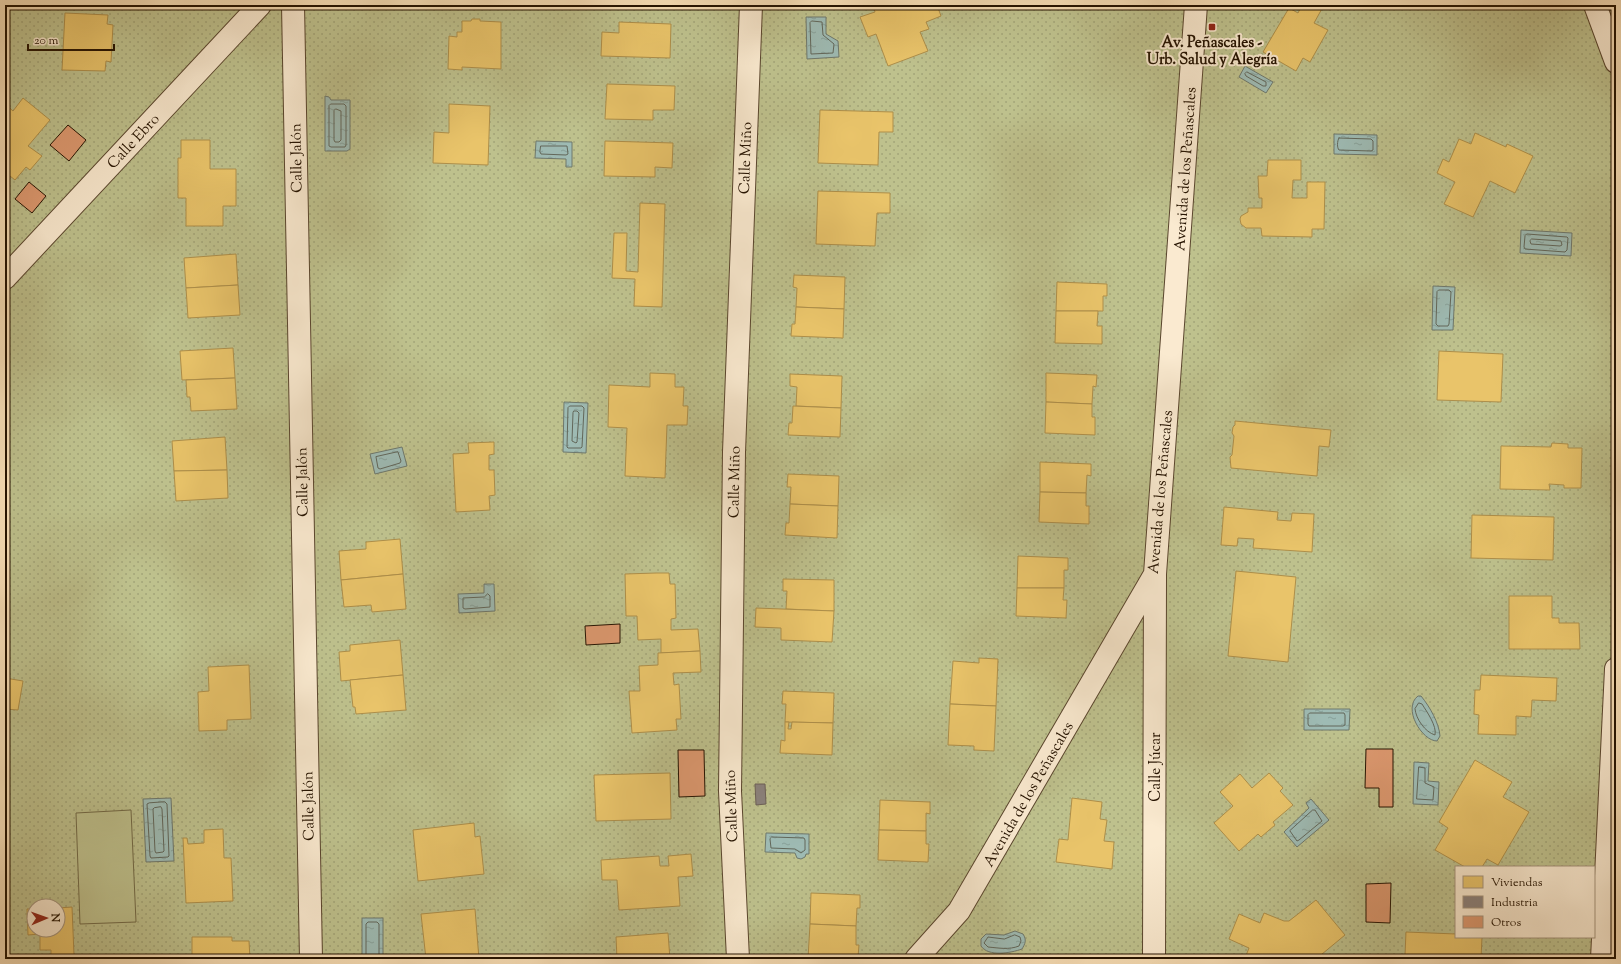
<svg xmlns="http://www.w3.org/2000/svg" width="1621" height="964" viewBox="0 0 1621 964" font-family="'Sorts Mill Goudy',serif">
<defs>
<pattern id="park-dots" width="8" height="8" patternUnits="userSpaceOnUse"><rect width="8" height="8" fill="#bec18d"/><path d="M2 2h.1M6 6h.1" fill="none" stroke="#a3a578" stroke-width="1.8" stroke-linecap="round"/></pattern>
<pattern id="water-ripples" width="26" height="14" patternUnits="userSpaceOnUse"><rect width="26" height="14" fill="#9ebbb4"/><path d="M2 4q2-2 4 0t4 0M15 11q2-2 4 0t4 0" fill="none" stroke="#88a099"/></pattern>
</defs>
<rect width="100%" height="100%" fill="#f7deb6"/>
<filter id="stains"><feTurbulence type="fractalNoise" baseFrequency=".005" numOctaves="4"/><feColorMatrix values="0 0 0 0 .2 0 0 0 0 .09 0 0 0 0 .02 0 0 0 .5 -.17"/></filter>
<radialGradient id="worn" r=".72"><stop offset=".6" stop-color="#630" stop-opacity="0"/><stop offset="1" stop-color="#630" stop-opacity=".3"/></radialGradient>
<path fill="url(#park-dots)" stroke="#726a47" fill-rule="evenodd" d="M5,5H1616V959H5ZM1456,867H1594V937H1456ZM34,906H58V930H34Z"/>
<polygon fill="#bec18d" stroke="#726a47" points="131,810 136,922 80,924 76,813"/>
<g fill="url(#water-ripples)" stroke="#6e786c">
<polygon points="806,17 826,17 826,34 838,41 839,57 807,59"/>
<polygon points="1245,66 1273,82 1266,93 1239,77"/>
<polygon points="325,96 329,97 331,100 350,100 350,149 347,151 325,151"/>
<polygon points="1334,134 1377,135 1377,155 1334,154"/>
<polygon points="536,141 572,142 572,167 566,167 566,159 535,158"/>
<polygon points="1521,230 1572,233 1571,256 1520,253"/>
<polygon points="1433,286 1455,287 1453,330 1432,330"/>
<polygon points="564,402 588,403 586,453 563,452"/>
<polygon points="402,447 407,466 375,474 370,454"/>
<polygon points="484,584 494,584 495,611 459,613 458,594 484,593"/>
<path d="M1418,696H1421C1430,707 1439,723 1440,736L1437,741C1422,741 1402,708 1418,696Z"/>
<polygon points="1304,709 1350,709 1349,730 1304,730"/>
<polygon points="1414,762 1429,763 1428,781 1439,782 1438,805 1413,804"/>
<polygon points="171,798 174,861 146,862 143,799"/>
<polygon points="1311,799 1329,820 1297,847 1284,832 1309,808 1306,803"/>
<polygon points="766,833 809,834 809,854 806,854 805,857 801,859 797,858 795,853 765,852"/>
<rect x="362" y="918" width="21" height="41"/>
<path d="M1015,931L1023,934C1027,940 1025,944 1022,949C1011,953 988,957 981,946V939L986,934L1004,935Z"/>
</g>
<g fill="#e9c46a" stroke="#ae8f4a">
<polygon points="873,5 937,5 941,16 926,22 929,29 920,32 928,51 888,66 876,34 868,37 860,17 875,12"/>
<polygon points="1302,5 1324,5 1314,23 1328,30 1310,62 1303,58 1296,71 1263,52 1289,8 1298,13"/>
<polygon points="65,13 108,15 107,24 113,25 111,62 106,61 105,71 62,70"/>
<polygon points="472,19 480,19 480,21 501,22 501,69 462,67 462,70 448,69 449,36 457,37 457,32 462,32 462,21 471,21"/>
<polygon points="619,22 671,24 670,58 601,56 602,32 619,33"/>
<polygon points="607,84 675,86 674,110 653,110 653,120 605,119"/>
<polygon points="23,98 50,120 28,146 42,156 30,170 26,167 15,180 5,172 5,104 13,111"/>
<polygon points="449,104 490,106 488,165 433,163 434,132 449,133"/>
<polygon points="820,110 893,112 893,132 879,132 878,165 818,163"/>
<polygon points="1475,133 1506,147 1507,144 1533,156 1515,193 1490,181 1473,217 1444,204 1455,182 1437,173 1443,159 1449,162 1459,139 1471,144"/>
<polygon points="181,140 210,140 210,169 236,169 236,206 223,206 223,226 186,226 186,198 178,198 178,158 181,158"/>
<polygon points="605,141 673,143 672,168 655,167 655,177 604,176"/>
<polygon points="1268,160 1301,160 1301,180 1293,180 1292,198 1307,198 1307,182 1325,182 1324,229 1312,229 1312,237 1262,236 1261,228 1246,228 1241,224 1240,219 1241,216 1248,212 1248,208 1262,208 1262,198 1259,198 1258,176 1267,176"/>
<polygon points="818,191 890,193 890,213 877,213 875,246 816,244"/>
<polygon points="640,203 665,204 662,307 634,306 635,279 612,278 614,233 627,233 626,271 638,272"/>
<polygon points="236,254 238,285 186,288 184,258"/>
<polygon points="794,275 845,277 844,309 796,307 797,288 793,287"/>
<polygon points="1057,282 1107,284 1107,296 1103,296 1103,311 1056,311"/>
<polygon points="238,285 240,315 188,318 186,288"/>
<polygon points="796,307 844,309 843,338 791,336 792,324 795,324"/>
<polygon points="1056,311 1098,311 1097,326 1102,326 1102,344 1055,343"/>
<polygon points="233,348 235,378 182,380 180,351"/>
<polygon points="1439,351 1503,354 1501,402 1437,400"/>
<polygon points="650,373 675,374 675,387 684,387 683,406 688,406 687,425 667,425 665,478 625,476 627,428 608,427 609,385 650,387"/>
<polygon points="1046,373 1097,375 1096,387 1093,386 1092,404 1046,402"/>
<polygon points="790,374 842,376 841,408 796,406 797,387 790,386"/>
<polygon points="235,378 237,409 191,411 190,397 187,397 186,380"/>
<polygon points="1046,402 1092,404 1092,417 1095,417 1095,435 1045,433"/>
<polygon points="793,406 841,408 840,437 788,435 789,423 792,423"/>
<polygon points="1235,421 1331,430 1329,447 1319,446 1317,476 1231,468 1230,457 1232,455 1234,436 1232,433 1233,427 1235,425"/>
<polygon points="225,437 227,470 174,471 172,441"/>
<polygon points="494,442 494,454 489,455 489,470 494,470 495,495 489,496 490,510 456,512 453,454 469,453 468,443"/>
<polygon points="1552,443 1568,444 1568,448 1582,448 1581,488 1564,488 1564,485 1549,484 1550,490 1500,489 1501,446 1551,447"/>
<polygon points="1040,462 1091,464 1091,476 1087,475 1086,493 1040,492"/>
<polygon points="227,470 228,498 176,501 174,471"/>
<polygon points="788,474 839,476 838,506 790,504 791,487 787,487"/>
<polygon points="1040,492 1086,493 1086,506 1089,506 1089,524 1039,522"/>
<polygon points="790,504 838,506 837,538 785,535 786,523 789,523"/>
<polygon points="1224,507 1278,512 1277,520 1291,521 1292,513 1314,514 1312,552 1253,548 1254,539 1238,538 1237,546 1221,545"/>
<polygon points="1472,515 1554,517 1553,560 1471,558"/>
<polygon points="400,539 403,574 341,580 339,551 366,549 366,542"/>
<polygon points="1018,556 1068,558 1068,570 1064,570 1064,588 1017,588"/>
<polygon points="1236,571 1296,577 1288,662 1228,656"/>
<polygon points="656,573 669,573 670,584 675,584 676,618 671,619 671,630 698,629 700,651 661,653 661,639 638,640 637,616 626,616 625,574"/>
<polygon points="403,574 406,609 372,612 371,605 344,607 341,580"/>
<polygon points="783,579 834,580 834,611 786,609 787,591 783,591"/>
<polygon points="1017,588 1064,588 1063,600 1067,600 1066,618 1016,616"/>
<polygon points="1509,596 1552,596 1552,618 1559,618 1559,623 1579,623 1580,649 1509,649"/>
<polygon points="756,608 834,611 832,642 781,640 781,628 755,627"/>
<polygon points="400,640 403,675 341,681 339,652 350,651 350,645"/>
<polygon points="700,651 701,672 673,673 674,685 679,684 681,719 676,719 677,730 632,733 629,691 640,691 639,666 658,665 658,653"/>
<polygon points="979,658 998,659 996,706 950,704 953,661 979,663"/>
<polygon points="249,665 251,719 227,720 227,730 199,731 198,692 209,691 208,667"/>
<polygon points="403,675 406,710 356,714 355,707 353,707 350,680"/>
<polygon points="1481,675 1557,678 1556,701 1532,700 1531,717 1516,716 1516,735 1478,734 1479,715 1474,714 1475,690 1480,690"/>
<polygon points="5,678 23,681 18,710 5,709"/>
<polygon points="783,691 834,693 833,723 785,722 786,704 782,704"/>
<polygon points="950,704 996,706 994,751 974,750 974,746 948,745"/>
<polygon points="785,722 789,722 788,729 791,729 792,722 833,723 832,755 780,753 781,740 785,741"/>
<polygon points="1475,760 1512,782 1503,797 1529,812 1498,865 1487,859 1482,867 1465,867 1435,850 1448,828 1439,822"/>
<polygon points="670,773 671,819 596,821 594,775"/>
<polygon points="1269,773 1283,788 1280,791 1293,805 1273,822 1275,825 1261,837 1258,834 1239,851 1214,823 1233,806 1220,792 1240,774 1252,788"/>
<polygon points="1072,798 1102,802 1100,819 1107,820 1104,841 1114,842 1112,869 1056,862 1059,839 1068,840"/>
<polygon points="880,800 930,802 930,814 926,813 926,831 879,830"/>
<polygon points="474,823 475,837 480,836 484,874 418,881 413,830"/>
<polygon points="223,829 224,858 231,858 233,901 186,903 183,838 187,838 188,844 204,843 204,830"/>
<polygon points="879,830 926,831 926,844 929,844 928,862 878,860"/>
<polygon points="691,854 693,876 678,877 680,906 619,910 617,880 602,880 601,860 659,856 660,866 669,866 668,856"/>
<polygon points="811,893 860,895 860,908 857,908 856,926 810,924"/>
<polygon points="1316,900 1345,935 1316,959 1249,959 1245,958 1249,948 1229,939 1239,914 1260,923 1264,913 1284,921 1289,921"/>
<polygon points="72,907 74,955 51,956 51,950 40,950 40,934 28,935 27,909 34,909 34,930 58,930 58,908"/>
<polygon points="475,909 479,959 426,959 421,914"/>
<polygon points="810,924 856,926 856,945 859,945 858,957 834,956 834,959 808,959"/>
<polygon points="1406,932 1456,934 1456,937 1482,937 1481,959 1447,958 1447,959 1416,959 1416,955 1405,955"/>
<polygon points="668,933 670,959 617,959 616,937"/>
<polygon points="192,937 232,937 232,941 249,941 250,959 192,959"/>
</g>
<polygon fill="#8a817c" stroke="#6c6057" points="755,784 765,784 766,804 756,805"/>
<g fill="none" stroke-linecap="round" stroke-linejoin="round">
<g stroke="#62675a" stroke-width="1">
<polygon points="812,21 822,22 823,35 834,44 833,53 811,54 810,23"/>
<polygon points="1247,72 1266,82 1266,86 1263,86 1246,76 1245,74"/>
<polygon points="331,104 344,104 346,106 346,145 345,147 331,147 329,146 329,106"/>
<polygon points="336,109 341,111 341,140 339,142 335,142 334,140 334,111"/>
<path d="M1339,138L1371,139L1373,141V150L1371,151L1339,150C1337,148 1337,141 1339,138Z"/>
<polygon points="541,146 567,146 568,154 566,155 541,154 540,152"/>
<polygon points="1527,234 1567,237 1568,238 1567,250 1565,252 1525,249 1524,247 1525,236"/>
<polygon points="1532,239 1561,241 1562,245 1560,246 1531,244 1530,241"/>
<polygon points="1439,290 1449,290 1451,292 1449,324 1448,326 1438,326 1436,324 1437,292"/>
<polygon points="570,406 582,406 584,408 582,447 581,448 568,448 567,447 568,408"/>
<polygon points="574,411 577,411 579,413 577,442 576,443 572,441 573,413"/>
<polygon points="398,452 401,461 400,463 380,469 378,468 376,457"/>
<polygon points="488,594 490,596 490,607 465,609 463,608 463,598 484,597"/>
<path d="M1419,703L1422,704C1427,712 1437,726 1435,735C1425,732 1416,719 1415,709Z"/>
<polygon points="1310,713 1344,713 1345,715 1345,725 1343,726 1309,726 1308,724 1308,715"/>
<polygon points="1419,767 1425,768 1425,783 1434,787 1433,800 1417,799"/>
<polygon points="165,802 167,804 169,856 168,857 151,858 150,856 147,804 149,803"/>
<polygon points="161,807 162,809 164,851 163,852 156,853 155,851 153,809 154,808"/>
<polygon points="1313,810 1315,810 1322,821 1299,840 1297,841 1290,831"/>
<polygon points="772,837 804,838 805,840 805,850 801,853 795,849 771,848 770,839"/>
<path d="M1015,935L1020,937L1021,941L1019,946C1009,950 999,948 988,947L984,943L988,937L1004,939Z"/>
<polyline points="366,959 366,924 368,922 377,922 379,924 379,959"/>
</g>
</g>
<g fill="#dc986f" stroke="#251301">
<polygon points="68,125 86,140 69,161 50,145"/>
<polygon points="29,182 46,196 32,213 15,199"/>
<polygon points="620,624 620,643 586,645 585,626"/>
<polygon points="1366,749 1393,749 1393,807 1379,807 1379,788 1365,788"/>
<polygon points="678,750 704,750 705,796 679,797"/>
<polygon points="1391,883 1390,923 1366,922 1366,884"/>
</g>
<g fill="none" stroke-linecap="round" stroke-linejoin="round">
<g stroke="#5a462e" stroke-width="24">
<g id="street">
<polyline points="293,5 311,959"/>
<polyline points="1595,5 1616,62"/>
<polyline points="5,278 260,5"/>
<polyline points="738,959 730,791 734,452 751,5"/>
<polyline points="916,959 959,911 1155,574 1196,5"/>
<polyline points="1154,959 1155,576"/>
<polyline points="1602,959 1616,669"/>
</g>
</g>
<use href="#street" stroke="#faead0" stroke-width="22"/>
</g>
<rect fill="#8f2418" stroke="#faead0" stroke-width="1.5" x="1208" y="23" width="8" height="8" rx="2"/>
<g text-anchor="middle" stroke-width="4" stroke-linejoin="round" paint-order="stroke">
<g font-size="15" font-weight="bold" fill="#251301" stroke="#faead0">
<text x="1212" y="47">Av. Peñascales -<tspan x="1212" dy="17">Urb. Salud y Alegría</tspan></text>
</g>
<g font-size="15" fill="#251301" stroke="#faead0">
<text transform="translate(133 141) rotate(-47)" y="5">Calle Ebro</text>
<text transform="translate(296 158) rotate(-91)" y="5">Calle Jalón</text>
<text transform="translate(745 158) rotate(-88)" y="5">Calle Miño</text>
<text transform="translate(1185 169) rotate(-86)" y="5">Avenida de los Peñascales</text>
<text transform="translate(302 482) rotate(-91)" y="5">Calle Jalón</text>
<text transform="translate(734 482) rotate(-89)" y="5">Calle Miño</text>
<text transform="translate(1160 492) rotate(-85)" y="5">Avenida de los Peñascales</text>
<text transform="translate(1155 767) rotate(-90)" y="5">Calle Júcar</text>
<text transform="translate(1028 794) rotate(-60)" y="5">Avenida de los Peñascales</text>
<text transform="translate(308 806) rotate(-91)" y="5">Calle Jalón</text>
<text transform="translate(731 806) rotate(-92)" y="5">Calle Miño</text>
</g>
</g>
<rect width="1621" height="964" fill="none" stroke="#f7deb6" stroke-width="20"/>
<rect x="6" y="6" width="1609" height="952" fill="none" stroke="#251301" stroke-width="2"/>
<rect x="10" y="10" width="1601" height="944" fill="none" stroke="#251301"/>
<rect x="1455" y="866" width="140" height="72" fill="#faead0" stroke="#a5947d"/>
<rect x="1463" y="876" width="20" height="12" fill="#e9c46a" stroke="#a5947d"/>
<text x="1491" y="886" font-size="12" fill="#251301">Viviendas</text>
<rect x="1463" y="896" width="20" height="12" fill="#8a817c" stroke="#a5947d"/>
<text x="1491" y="906" font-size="12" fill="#251301">Industria</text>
<rect x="1463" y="916" width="20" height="12" fill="#dc986f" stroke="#a5947d"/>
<text x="1491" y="926" font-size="12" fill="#251301">Otros</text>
<g transform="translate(46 918) rotate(88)"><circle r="19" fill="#faead0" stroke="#a5947d"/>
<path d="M0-3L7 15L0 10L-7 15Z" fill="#8f2418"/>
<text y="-6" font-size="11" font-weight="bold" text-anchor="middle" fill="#251301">N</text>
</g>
<path d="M28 44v6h86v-6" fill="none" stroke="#251301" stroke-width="2"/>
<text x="34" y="44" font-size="12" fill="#251301" stroke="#faead0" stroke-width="3" paint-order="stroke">20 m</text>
<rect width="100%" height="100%" filter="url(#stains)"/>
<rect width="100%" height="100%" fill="url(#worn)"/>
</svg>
